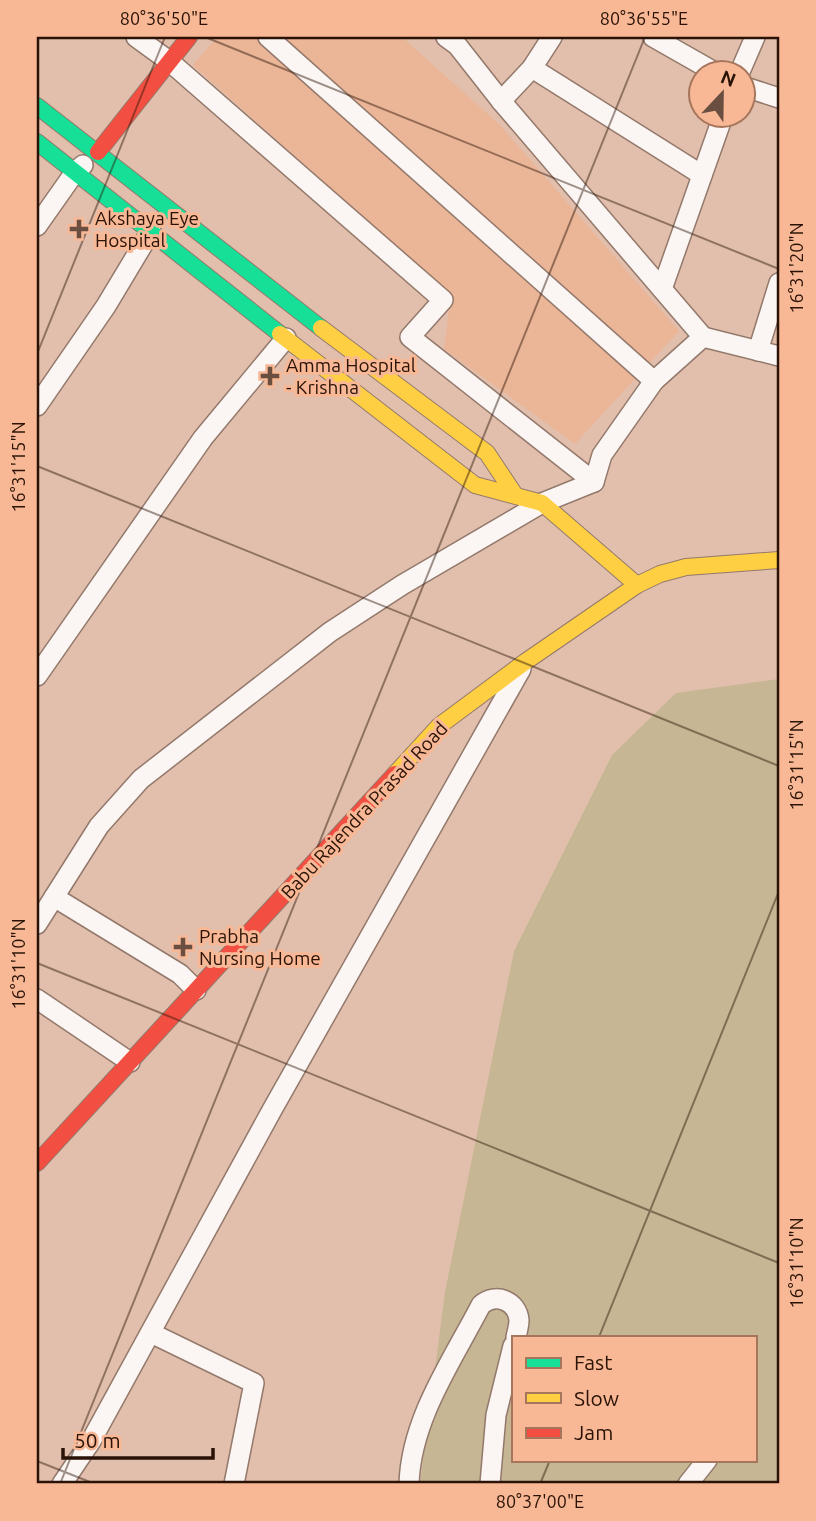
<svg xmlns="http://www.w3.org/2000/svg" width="816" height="1521" viewBox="0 0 816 1521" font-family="Ubuntu,sans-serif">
<rect width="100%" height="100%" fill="#e2bfac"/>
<polygon fill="#ebb597" points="217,37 402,37 500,125 679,331 575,444 444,349 451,295 193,65"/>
<path fill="#c6b693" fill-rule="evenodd" d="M779,679V1484H420L445,1292L514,951L612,755L676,693ZM513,1337H755V1460H513Z"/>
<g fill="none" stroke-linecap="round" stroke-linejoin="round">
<g stroke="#93796b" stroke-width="22">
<g id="street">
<polyline points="136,37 169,61 443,300 410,337 594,482"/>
<polyline points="268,37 654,381 703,337 501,101 457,45 446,37"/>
<polyline points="653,37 718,74"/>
<polyline points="532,68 702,175"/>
<polyline points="739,74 755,37"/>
<polyline points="742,86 779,98"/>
<polyline points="501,101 532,68 552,37"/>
<polyline points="37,226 75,172 83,165"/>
<polyline points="662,289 723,116"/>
<polyline points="703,337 779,356"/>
<polyline points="758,351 779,283"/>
<polyline points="37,406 106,306 151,231"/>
<polyline points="37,676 203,438 286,338"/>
<polyline points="54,897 180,974 196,990"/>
<polyline points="37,924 99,826 141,779 330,632 402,585 542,503 594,482 602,455 654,381"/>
<polyline points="37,999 130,1062"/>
<polyline points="151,1333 254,1383 234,1484"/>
<polyline points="62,1484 91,1441 272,1110 521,669"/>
<path d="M409,1484C411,1419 452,1361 481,1305C496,1292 517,1301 519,1320C519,1326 517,1332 516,1337"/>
<polyline points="490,1484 496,1415 513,1346"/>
<polyline points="688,1484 707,1460"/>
</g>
</g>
<g stroke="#93796b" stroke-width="18">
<g id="fast">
<polyline points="37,106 321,328"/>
<polyline points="37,142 280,334"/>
</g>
</g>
<g stroke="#93796b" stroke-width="18">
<g id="slow">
<polyline points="321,328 487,453 515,495"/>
<polyline points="280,334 475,485 542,503 637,585"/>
<polyline points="395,774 439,726 525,662 637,585 660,574 686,567 779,560"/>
</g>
</g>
<g stroke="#93796b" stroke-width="18">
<g id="jam">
<polyline points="98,152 189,37"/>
<polyline points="37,1163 395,774"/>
</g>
</g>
<use href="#street" stroke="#fbf5f3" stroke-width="19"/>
<use href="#fast" stroke="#16e098" stroke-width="16"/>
<use href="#slow" stroke="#ffcf43" stroke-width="16"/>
<use href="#jam" stroke="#f24e42" stroke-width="16"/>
</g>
<path fill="none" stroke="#2a1306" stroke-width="2" stroke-opacity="0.45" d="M205,37L779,269M37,354L165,37M37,466L779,766M37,963L779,1263M599,1337L779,891M37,1461L95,1484M60,1484L645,37M540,1484L550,1460"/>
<g fill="#6a4f40" stroke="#f8b896" stroke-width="2.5">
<path d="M75.5 218.5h7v7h7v7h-7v7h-7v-7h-7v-7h7z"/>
<path d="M266.5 365.5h7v7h7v7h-7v7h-7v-7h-7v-7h7z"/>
<path d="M179.5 936.5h7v7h7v7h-7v7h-7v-7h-7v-7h7z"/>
</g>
<g text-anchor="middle" stroke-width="6" stroke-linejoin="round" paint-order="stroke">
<g font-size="19" fill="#2a1306" stroke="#f8b896" text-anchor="start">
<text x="95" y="225">Akshaya Eye<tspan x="95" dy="22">Hospital</tspan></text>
<text x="286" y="372">Amma Hospital<tspan x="286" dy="22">- Krishna</tspan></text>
<text x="199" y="943">Prabha<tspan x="199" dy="22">Nursing Home</tspan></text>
</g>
<g font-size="19" fill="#2a1306" stroke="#f8b896">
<text transform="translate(364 810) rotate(-47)" y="7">Babu Rajendra Prasad Road</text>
</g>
</g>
<rect width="816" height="1521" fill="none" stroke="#f8b896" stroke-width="77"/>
<rect x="512" y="1336" width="245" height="126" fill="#f8b896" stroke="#a6765c" stroke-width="2"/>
<rect x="526" y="1358" width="35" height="10" fill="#16e098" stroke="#a6765c" stroke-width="2"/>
<text x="574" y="1370" font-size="21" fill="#2a1306">Fast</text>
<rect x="526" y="1393" width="35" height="10" fill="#ffcf43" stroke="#a6765c" stroke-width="2"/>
<text x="574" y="1406" font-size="21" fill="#2a1306">Slow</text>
<rect x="526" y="1428" width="35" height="10" fill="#f24e42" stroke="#a6765c" stroke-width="2"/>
<text x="574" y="1440" font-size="21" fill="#2a1306">Jam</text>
<g transform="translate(722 94) rotate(22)"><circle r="33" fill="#f8b896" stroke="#a6765c" stroke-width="2"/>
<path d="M0-5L12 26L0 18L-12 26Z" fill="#6a4f40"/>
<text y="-10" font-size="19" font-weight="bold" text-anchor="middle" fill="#2a1306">N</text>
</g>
<path d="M63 1448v10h150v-10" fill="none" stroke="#2a1306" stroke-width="3.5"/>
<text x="74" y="1448" font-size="21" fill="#2a1306" stroke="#f8b896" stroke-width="5" paint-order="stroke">50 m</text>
<rect x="38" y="38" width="740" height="1444" fill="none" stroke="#2a1306" stroke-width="2.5"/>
<g font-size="18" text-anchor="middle" fill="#2a1306">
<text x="164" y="25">80°36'50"E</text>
<text x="644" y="25">80°36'55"E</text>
<text transform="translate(797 268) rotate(-90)" y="6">16°31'20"N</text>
<text transform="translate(19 467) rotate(-90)" y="6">16°31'15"N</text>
<text transform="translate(797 765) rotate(-90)" y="6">16°31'15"N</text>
<text transform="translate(19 964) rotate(-90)" y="6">16°31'10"N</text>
<text transform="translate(797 1263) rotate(-90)" y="6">16°31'10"N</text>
<text x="540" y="1508">80°37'00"E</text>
</g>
</svg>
